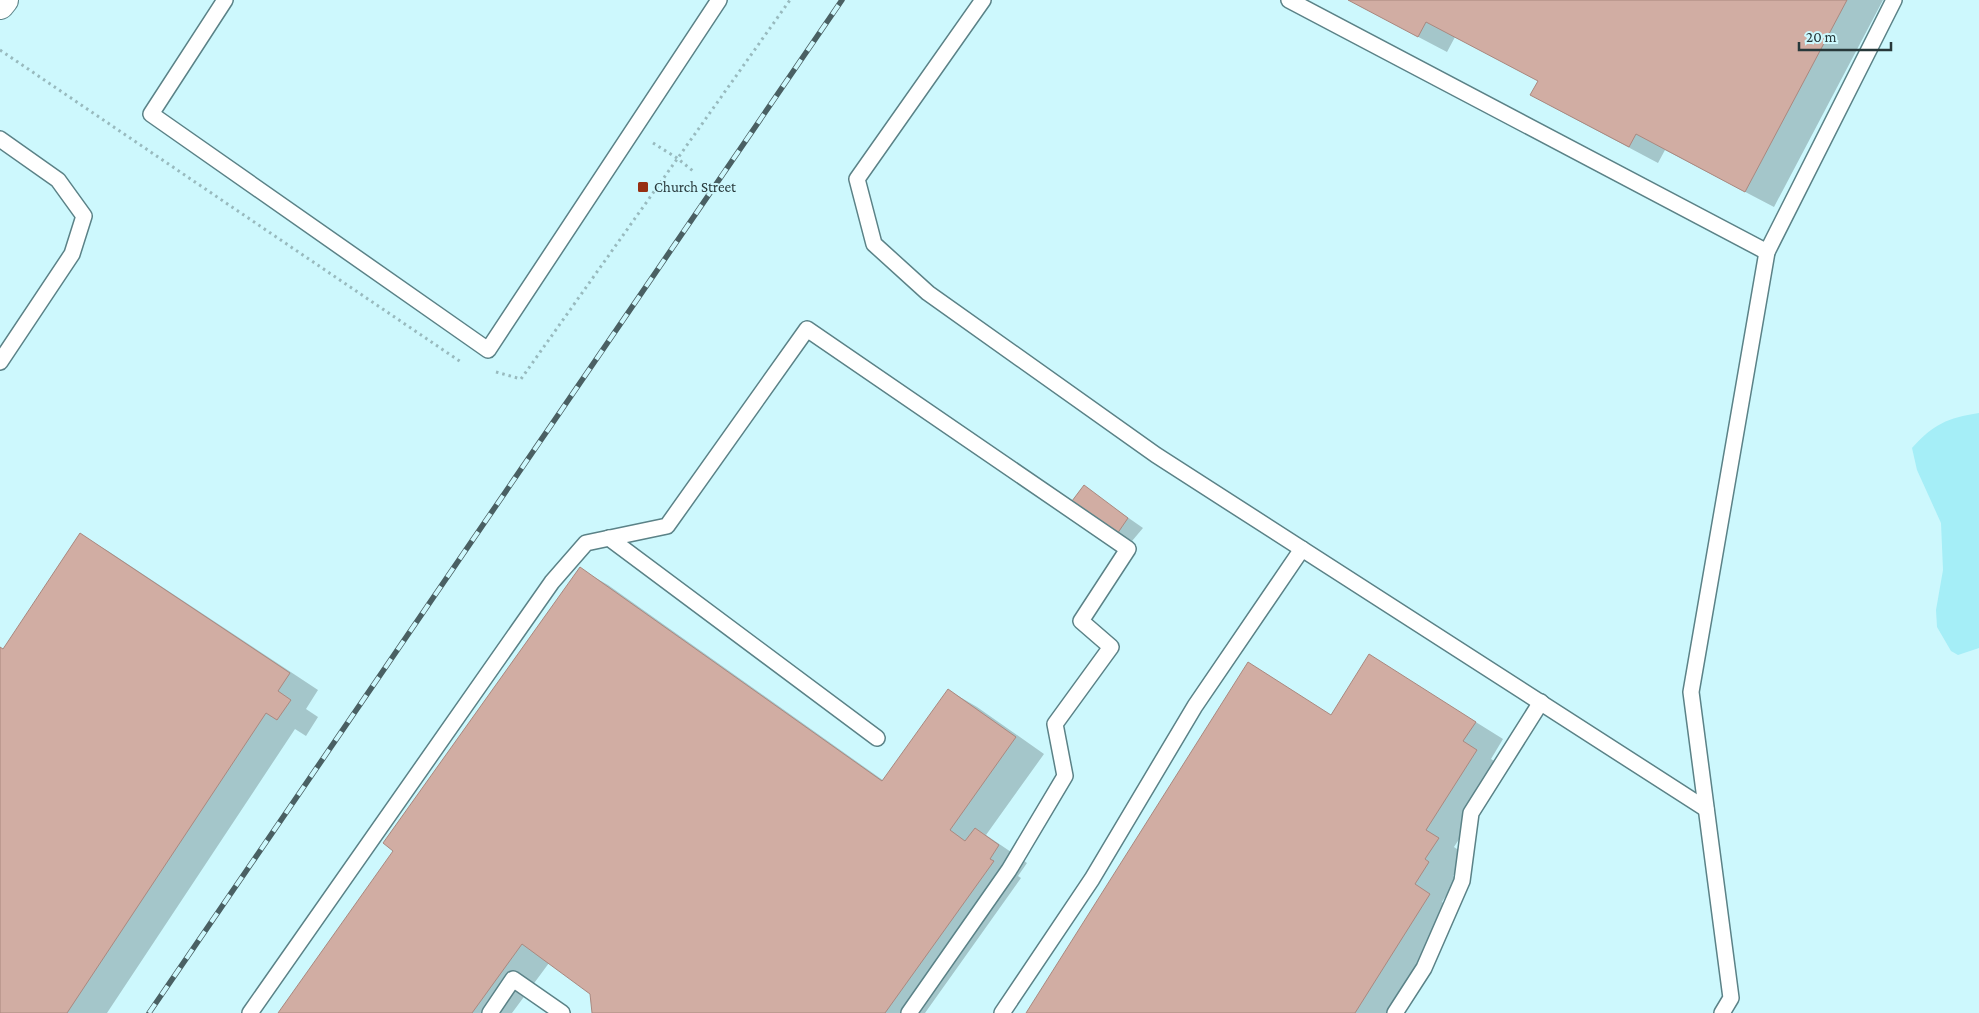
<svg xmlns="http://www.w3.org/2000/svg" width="1979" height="1013" viewBox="0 0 1979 1013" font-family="'Crimson Pro',serif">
<rect width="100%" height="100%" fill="#cdf8fd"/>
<path fill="#a5eef7" d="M1979,413V648L1958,655L1951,651L1937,627L1936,610L1943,570L1941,523L1917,470L1912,448C1934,424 1947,418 1979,413Z"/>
<g fill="#0003">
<polygon points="1348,0 1883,0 1774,207 1665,150 1658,163 1560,111 1531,95 1539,81 1455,37 1447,52"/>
<polygon points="1084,487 1143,528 1132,541 1117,533"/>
<polygon points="80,535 108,551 318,690 306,709 318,717 306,736 295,729 107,1013 0,1013 0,648 4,650"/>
<polygon points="580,569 608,585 884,781 948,690 977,707 1044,754 986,835 1027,863 1018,876 1021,878 925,1013 594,1013 591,994 549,963 512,1013 280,1013 395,850"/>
<polygon points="1370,656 1503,739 1491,759 1505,768 1454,847 1466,855 1453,876 1457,879 1442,902 1458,912 1393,1013 1027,1013 1332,716"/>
</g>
<g fill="#d1ada3" stroke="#aa887f">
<polygon points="1348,0 1847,0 1745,192 1636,134 1629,147 1530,95 1538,81 1426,22 1418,37"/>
<polygon points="1084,485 1128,518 1117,534 1072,501"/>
<polygon points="80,533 290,673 278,691 291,700 277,720 266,713 67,1013 0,1013 0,647 3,649"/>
<polygon points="580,567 882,781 948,689 1016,737 950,830 965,841 975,828 999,845 990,859 994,861 885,1013 592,1013 590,994 522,944 472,1013 278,1013 393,851 383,843"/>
<polygon points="1369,654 1476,722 1463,741 1477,750 1426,830 1439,838 1425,859 1429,862 1415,884 1430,894 1355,1013 1026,1013 1248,662 1331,715"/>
</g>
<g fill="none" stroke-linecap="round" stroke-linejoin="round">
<g stroke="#5b8287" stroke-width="18">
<g id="lane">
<polyline points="225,0 151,114 488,350 719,0"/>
<polyline points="983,0 857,179 874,244 928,293 1156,455 1706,809"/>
<polyline points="1289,0 1767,252"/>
<polyline points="0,139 58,180 84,216 72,254 0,362"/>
<polyline points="609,538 877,738"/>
<polyline points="250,1013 552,582 586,543 667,526 807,329 1128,549 1081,621 1111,647 1055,724 1065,776 1009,870 909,1013"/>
<polyline points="490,1013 513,979 562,1013"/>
<polyline points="1002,1013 1092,879 1195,706 1302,549"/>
<polyline points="1395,1013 1424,968 1462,881 1471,813 1541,702"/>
<polyline points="1722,1013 1731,998 1691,692 1767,252 1894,0"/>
</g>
</g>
<g stroke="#5b8287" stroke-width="30">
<polyline id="secondary" points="0,5 4,0"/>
</g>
<g stroke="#98babe" stroke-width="3" stroke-dasharray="2.5 4" stroke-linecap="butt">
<polyline points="0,50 461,362"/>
<polyline points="653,143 677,158 693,171"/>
<polyline points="496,372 521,379 790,0"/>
</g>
<use href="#lane" stroke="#fff" stroke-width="15"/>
<use href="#secondary" stroke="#fff" stroke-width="28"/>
<g stroke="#4a6063" stroke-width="5.5">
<polyline id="rail" points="149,1013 842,0"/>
</g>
<use href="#rail" stroke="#cdf8fd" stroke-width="4" stroke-dasharray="11" stroke-linecap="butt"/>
</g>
<rect fill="#962f12" stroke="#cdf8fd" stroke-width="2" x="637" y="181" width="12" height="12" rx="2.5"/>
<g text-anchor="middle" stroke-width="4" stroke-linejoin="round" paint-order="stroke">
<g font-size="15" fill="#27383a" stroke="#cdf8fd" text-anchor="start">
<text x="654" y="192">Church Street</text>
</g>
</g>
<path d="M1799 42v8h92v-8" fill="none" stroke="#27383a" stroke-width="2.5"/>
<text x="1806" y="42" font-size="15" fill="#27383a" stroke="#cdf8fd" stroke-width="4" paint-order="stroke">20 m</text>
</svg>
